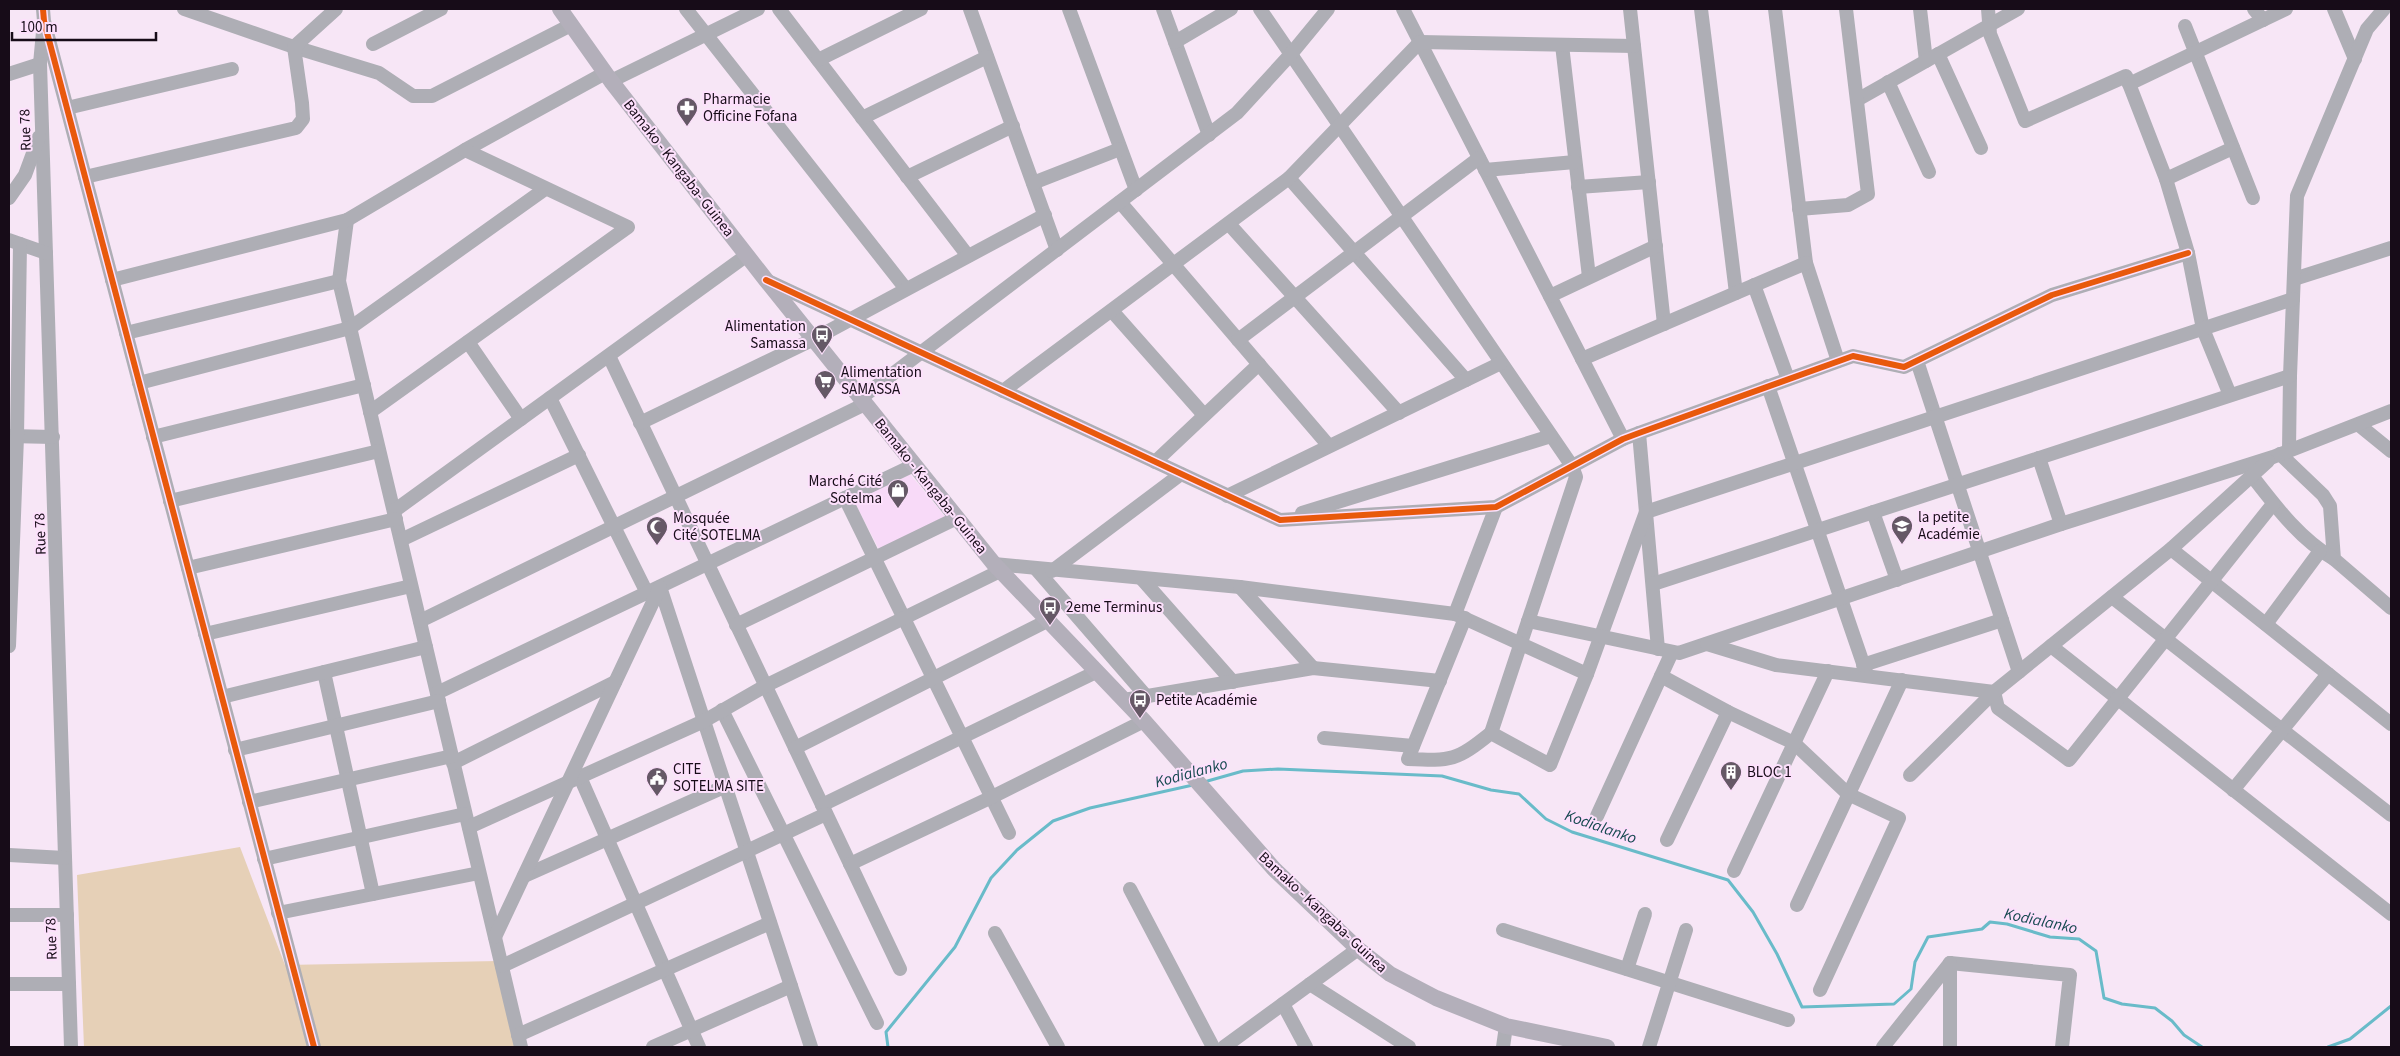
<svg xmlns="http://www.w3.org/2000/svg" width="2400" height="1056" viewBox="0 0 2400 1056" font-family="'Source Sans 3',sans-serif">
<rect width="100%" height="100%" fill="#f7e6f6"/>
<polygon fill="#f8daf8" points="908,472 947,519 880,551 853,499"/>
<polygon fill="#e6d0b7" points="240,847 285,965 498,961 516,1047 84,1047 77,875"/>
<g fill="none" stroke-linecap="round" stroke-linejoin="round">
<g stroke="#69bbc9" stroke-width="3">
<polyline points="1204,782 1243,771 1278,769 1442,776 1491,790 1519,794 1546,819 1572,832 1728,880 1753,912 1777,954 1802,1007 1894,1004 1911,989 1915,962 1928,937 1982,929 1990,922 2007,924 2050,937 2079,939 2096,951 2104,998 2122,1004 2155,1008 2172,1021 2184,1035 2202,1047"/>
<polyline points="888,1047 886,1032 955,947 991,878 1017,850 1053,821 1090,808 1193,785"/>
<polyline points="2328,1047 2350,1039 2391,1006"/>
</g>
<g stroke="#aeaeb5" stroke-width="14">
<polyline points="43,9 44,21 314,1047"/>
<polyline points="184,9 294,47 379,73 413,96 432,96 571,25"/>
<polyline points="686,9 906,289"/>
<polyline points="779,9 968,256"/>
<polyline points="970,9 1057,250"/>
<polyline points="1069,9 1136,190"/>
<polyline points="1163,9 1209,135"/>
<polyline points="1260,9 1572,466 1576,477 1491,733"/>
<polyline points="1403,9 1623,439"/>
<polyline points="1630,9 1664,324"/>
<polyline points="1701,9 1736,293"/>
<polyline points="1775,9 1806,263 1838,361"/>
<polyline points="1920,9 1926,61"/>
<polyline points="1988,9 1990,34 2025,121 2126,76 2166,179 2188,253 2203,329 2230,395"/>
<polyline points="2254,9 2263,20"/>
<polyline points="2334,9 2355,59"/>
<polyline points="2185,26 2253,198"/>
<polyline points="43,32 40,64 71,1047"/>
<polyline points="1175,42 1231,9"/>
<polyline points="373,44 441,9"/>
<polyline points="1562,45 1589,277"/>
<polyline points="1938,54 1981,148"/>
<polyline points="818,60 921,9"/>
<polyline points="9,74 40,64"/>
<polyline points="611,81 758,9"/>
<polyline points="1888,82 1929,172"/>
<polyline points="2129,84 2286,9"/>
<polyline points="1857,100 2018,9"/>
<polyline points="67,108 232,69"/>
<polyline points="862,118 987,57"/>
<polyline points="1485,170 1575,162"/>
<polyline points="85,177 296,128 303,119 302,103 294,47 336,9"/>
<polyline points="907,177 1013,126"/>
<polyline points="1289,178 1466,380"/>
<polyline points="2166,179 2233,148"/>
<polyline points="1033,183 1120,149"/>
<polyline points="1578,187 1649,182"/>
<polyline points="9,198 25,175 39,137"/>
<polyline points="1120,202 1329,446"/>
<polyline points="1799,209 1848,205 1868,194 1846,9"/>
<polyline points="347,220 339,281 521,1047"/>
<polyline points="1229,224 1399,413"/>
<polyline points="9,240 46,253"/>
<polyline points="2294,279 2391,248"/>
<polyline points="112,280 347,220 465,150 605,73"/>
<polyline points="766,280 1280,520 1496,507 1623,439 1639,433 1853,356 1904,367 2052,295 2188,253"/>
<polyline points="1754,285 1788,379"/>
<polyline points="1550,296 1656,246"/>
<polyline points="1112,311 1204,415"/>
<polyline points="126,333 339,281"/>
<polyline points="1238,340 1479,158"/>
<polyline points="468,342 521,419"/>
<polyline points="609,356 900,969"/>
<polyline points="1582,359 1806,263"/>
<polyline points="1917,361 2019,672"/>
<polyline points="139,383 350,328 545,189"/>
<polyline points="1768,386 1867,675"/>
<polyline points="1003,391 1289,178 1420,42 1634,46"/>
<polyline points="550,398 647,593"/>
<polyline points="861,398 1237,113 1291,54 1328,9"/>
<polyline points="370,412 628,227 465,150"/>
<polyline points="640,423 814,339 1045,215"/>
<polyline points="2359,425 2391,451"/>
<polyline points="1639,433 1658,649"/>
<polyline points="9,436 53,437"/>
<polyline points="153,437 364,385"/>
<polyline points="2289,450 2290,376 2297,196 2367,29 2384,9"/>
<polyline points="2280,454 2323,495 2330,506 2334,559 2391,608"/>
<polyline points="2039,458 2061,524"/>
<polyline points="1155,462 1259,364"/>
<path d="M2252,476C2276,507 2300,539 2334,559"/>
<polyline points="1227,496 1501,363"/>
<polyline points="845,498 1009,833"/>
<polyline points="170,501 379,451"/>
<polyline points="394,511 747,255"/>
<polyline points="1873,512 1897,580"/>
<polyline points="1302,513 1551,436"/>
<polyline points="401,540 579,455"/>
<polyline points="2171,549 2391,724"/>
<polyline points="994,564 1240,587 1455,614 1587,674"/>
<polyline points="188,568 396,519"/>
<polyline points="1036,569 1146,696"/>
<polyline points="1052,571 1181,474"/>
<polyline points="1142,579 1233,682"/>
<polyline points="1653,584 2290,376"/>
<polyline points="660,587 811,1047"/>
<polyline points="1240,587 1313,668"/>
<polyline points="2112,597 2391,815"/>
<polyline points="1455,614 1496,507"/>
<path d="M1465,618L1408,759C1452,761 1456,761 1491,733L1550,765L1587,674L1646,512L2293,299"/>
<polyline points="420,621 865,404"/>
<polyline points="1528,621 1679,653 2061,524 2273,457 2391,411"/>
<polyline points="2266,624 2320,551"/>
<polyline points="736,625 957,518"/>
<polyline points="205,634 411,586"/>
<polyline points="1707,644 1776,665 1994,692"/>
<polyline points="9,646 17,437 20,244"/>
<polyline points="2051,646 2391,914"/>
<polyline points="1863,665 2002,620"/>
<polyline points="324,672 373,894"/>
<polyline points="1661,676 1728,712 1794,743 1848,794 1899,818 1820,990"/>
<polyline points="1994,692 1998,708 2069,760 2273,504"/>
<polyline points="437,693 914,465"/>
<polyline points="222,697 426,647"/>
<polyline points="1124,700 1313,668 1440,681"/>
<polyline points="722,710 877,1023"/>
<polyline points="1324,738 1413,746"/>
<polyline points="795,748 1047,621"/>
<polyline points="235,750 439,701"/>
<polyline points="453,763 615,682"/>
<polyline points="1910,775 1994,692 2171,549 2268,461"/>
<polyline points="580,777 699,1047"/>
<polyline points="2233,790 2328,674"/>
<polyline points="249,802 452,756"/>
<polyline points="822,805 1096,672"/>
<polyline points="1597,816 1672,652"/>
<polyline points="469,827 704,721 765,686 1000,571"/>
<polyline points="1667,840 1728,712"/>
<polyline points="9,855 65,858"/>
<polyline points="264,859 465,814"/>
<polyline points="850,864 992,797 1144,721"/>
<polyline points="1734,871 1828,671"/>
<polyline points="524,876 726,786"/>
<polyline points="1130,889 1213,1047"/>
<polyline points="1797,905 1902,680"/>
<polyline points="278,913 479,873"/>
<polyline points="9,915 67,915"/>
<polyline points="1503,930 1788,1020"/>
<polyline points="995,933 1058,1047"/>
<polyline points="495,937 660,587"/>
<polyline points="1950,963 2070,975 2062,1047"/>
<polyline points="502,966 826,814"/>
<polyline points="1627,969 1645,914"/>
<polyline points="9,984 69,984"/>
<polyline points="1310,984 1409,1047"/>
<polyline points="1283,1004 1306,1047"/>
<polyline points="518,1035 770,923"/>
<polyline points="653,1047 791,986"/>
<polyline points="1224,1047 1358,949"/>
<polyline points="1503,1047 1506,1026"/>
<polyline points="1649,1047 1686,930"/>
<polyline points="1883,1047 1950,963"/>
<polyline points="1950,1047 1950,963"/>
</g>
<polyline stroke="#b3afba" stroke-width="16" points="560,9 611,81 766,280 994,564 1144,721 1274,869 1358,949 1390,974 1436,998 1506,1026 1607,1047"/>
<g stroke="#fde0fc" stroke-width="9">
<g id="cycleway">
<polyline points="43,9 44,21 314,1047"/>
<polyline points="766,280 1280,520 1496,507 1623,439 1639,433 1853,356 1904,367 2052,295 2188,253"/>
</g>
</g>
<use href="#cycleway" stroke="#e8590c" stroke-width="6"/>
</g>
<defs>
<g id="pharmacy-pin" transform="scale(1.125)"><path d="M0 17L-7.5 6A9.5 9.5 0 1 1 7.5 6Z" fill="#655866" stroke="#fde0fc"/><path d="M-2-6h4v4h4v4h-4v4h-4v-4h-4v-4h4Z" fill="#fff"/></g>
<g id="bus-pin" transform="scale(1.125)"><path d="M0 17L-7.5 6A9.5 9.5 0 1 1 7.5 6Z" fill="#655866" stroke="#fde0fc"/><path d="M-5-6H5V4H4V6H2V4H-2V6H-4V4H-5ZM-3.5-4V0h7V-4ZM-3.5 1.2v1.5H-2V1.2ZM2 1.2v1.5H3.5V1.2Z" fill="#fff"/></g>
<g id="supermarket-pin" transform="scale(1.125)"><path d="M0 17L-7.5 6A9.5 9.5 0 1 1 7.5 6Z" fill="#655866" stroke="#fde0fc"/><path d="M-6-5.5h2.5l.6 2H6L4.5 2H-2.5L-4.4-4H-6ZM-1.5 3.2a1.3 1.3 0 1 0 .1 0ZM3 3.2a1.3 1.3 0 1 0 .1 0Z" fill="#fff"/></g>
<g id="shop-pin" transform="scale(1.125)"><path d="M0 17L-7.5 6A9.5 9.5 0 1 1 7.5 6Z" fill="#655866" stroke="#fde0fc"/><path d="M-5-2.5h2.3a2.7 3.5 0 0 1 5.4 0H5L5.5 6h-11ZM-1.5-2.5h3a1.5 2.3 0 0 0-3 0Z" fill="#fff"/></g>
<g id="school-pin" transform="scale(1.125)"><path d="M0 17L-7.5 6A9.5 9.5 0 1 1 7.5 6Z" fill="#655866" stroke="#fde0fc"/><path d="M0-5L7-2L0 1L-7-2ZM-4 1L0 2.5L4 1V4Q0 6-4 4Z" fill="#fff"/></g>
<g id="mosque-pin" transform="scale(1.125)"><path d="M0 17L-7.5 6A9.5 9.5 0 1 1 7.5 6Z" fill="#655866" stroke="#fde0fc"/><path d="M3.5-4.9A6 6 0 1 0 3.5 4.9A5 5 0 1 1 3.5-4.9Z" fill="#fff"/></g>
<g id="building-pin" transform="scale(1.125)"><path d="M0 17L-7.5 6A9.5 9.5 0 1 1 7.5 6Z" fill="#655866" stroke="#fde0fc"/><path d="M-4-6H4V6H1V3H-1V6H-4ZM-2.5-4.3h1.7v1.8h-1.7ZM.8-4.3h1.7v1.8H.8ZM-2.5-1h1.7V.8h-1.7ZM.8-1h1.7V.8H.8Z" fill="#fff"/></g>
<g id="civic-pin" transform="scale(1.125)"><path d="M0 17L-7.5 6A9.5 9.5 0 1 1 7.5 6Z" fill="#655866" stroke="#fde0fc"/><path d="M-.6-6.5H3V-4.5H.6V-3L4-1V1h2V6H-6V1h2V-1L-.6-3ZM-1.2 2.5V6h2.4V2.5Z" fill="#fff"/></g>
</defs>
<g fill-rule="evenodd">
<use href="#pharmacy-pin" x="687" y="108"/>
<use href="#bus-pin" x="822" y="335"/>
<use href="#supermarket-pin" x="825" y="381"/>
<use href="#shop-pin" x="898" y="490"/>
<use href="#school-pin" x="1902" y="526"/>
<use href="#mosque-pin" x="657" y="527"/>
<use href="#bus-pin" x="1050" y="607"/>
<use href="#bus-pin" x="1140" y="700"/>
<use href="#building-pin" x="1731" y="772"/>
<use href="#civic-pin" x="657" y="778"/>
</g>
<g text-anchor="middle" stroke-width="4" stroke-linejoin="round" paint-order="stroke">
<g font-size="15" fill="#170c18" stroke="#fde0fc" text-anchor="start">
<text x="703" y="104">Pharmacie<tspan x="703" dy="17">Officine Fofana</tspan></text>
<text x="806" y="331" text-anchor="end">Alimentation<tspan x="806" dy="17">Samassa</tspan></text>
<text x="841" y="377">Alimentation<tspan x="841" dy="17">SAMASSA</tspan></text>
<text x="882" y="486" text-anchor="end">Marché Cité<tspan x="882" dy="17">Sotelma</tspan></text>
<text x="1918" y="522">la petite<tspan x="1918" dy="17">Académie</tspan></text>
<text x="673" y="523">Mosquée<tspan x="673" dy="17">Cité SOTELMA</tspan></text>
<text x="1066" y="612">2eme Terminus</text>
<text x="1156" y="705">Petite Académie</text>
<text x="673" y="774">CITE<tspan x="673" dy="17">SOTELMA SITE</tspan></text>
<text x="1747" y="777">BLOC 1</text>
</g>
<g font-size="15" fill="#170c18" stroke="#fde0fc">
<text transform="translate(25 130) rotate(-92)" y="5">Rue 78</text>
<text transform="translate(679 168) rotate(52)" y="5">Bamako - Kangaba- Guinea</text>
<text transform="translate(931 486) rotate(51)" y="5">Bamako - Kangaba- Guinea</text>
<text transform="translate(40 534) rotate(-92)" y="5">Rue 78</text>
<text transform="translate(1323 912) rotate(43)" y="5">Bamako - Kangaba- Guinea</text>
<text transform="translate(51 939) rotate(-92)" y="5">Rue 78</text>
</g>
<g font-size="16" font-style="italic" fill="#174a50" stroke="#fde0fc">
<text transform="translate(1191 772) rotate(-15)" y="6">Kodialanko</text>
<text transform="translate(1601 826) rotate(19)" y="6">Kodialanko</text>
<text transform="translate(2041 920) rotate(12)" y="6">Kodialanko</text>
</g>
</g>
<rect width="2400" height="1056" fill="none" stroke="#170c18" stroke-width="20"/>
<path d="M12 32v8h144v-8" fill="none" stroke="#170c18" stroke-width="2.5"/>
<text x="20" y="32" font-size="15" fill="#170c18" stroke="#fde0fc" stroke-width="4" paint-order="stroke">100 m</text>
</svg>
